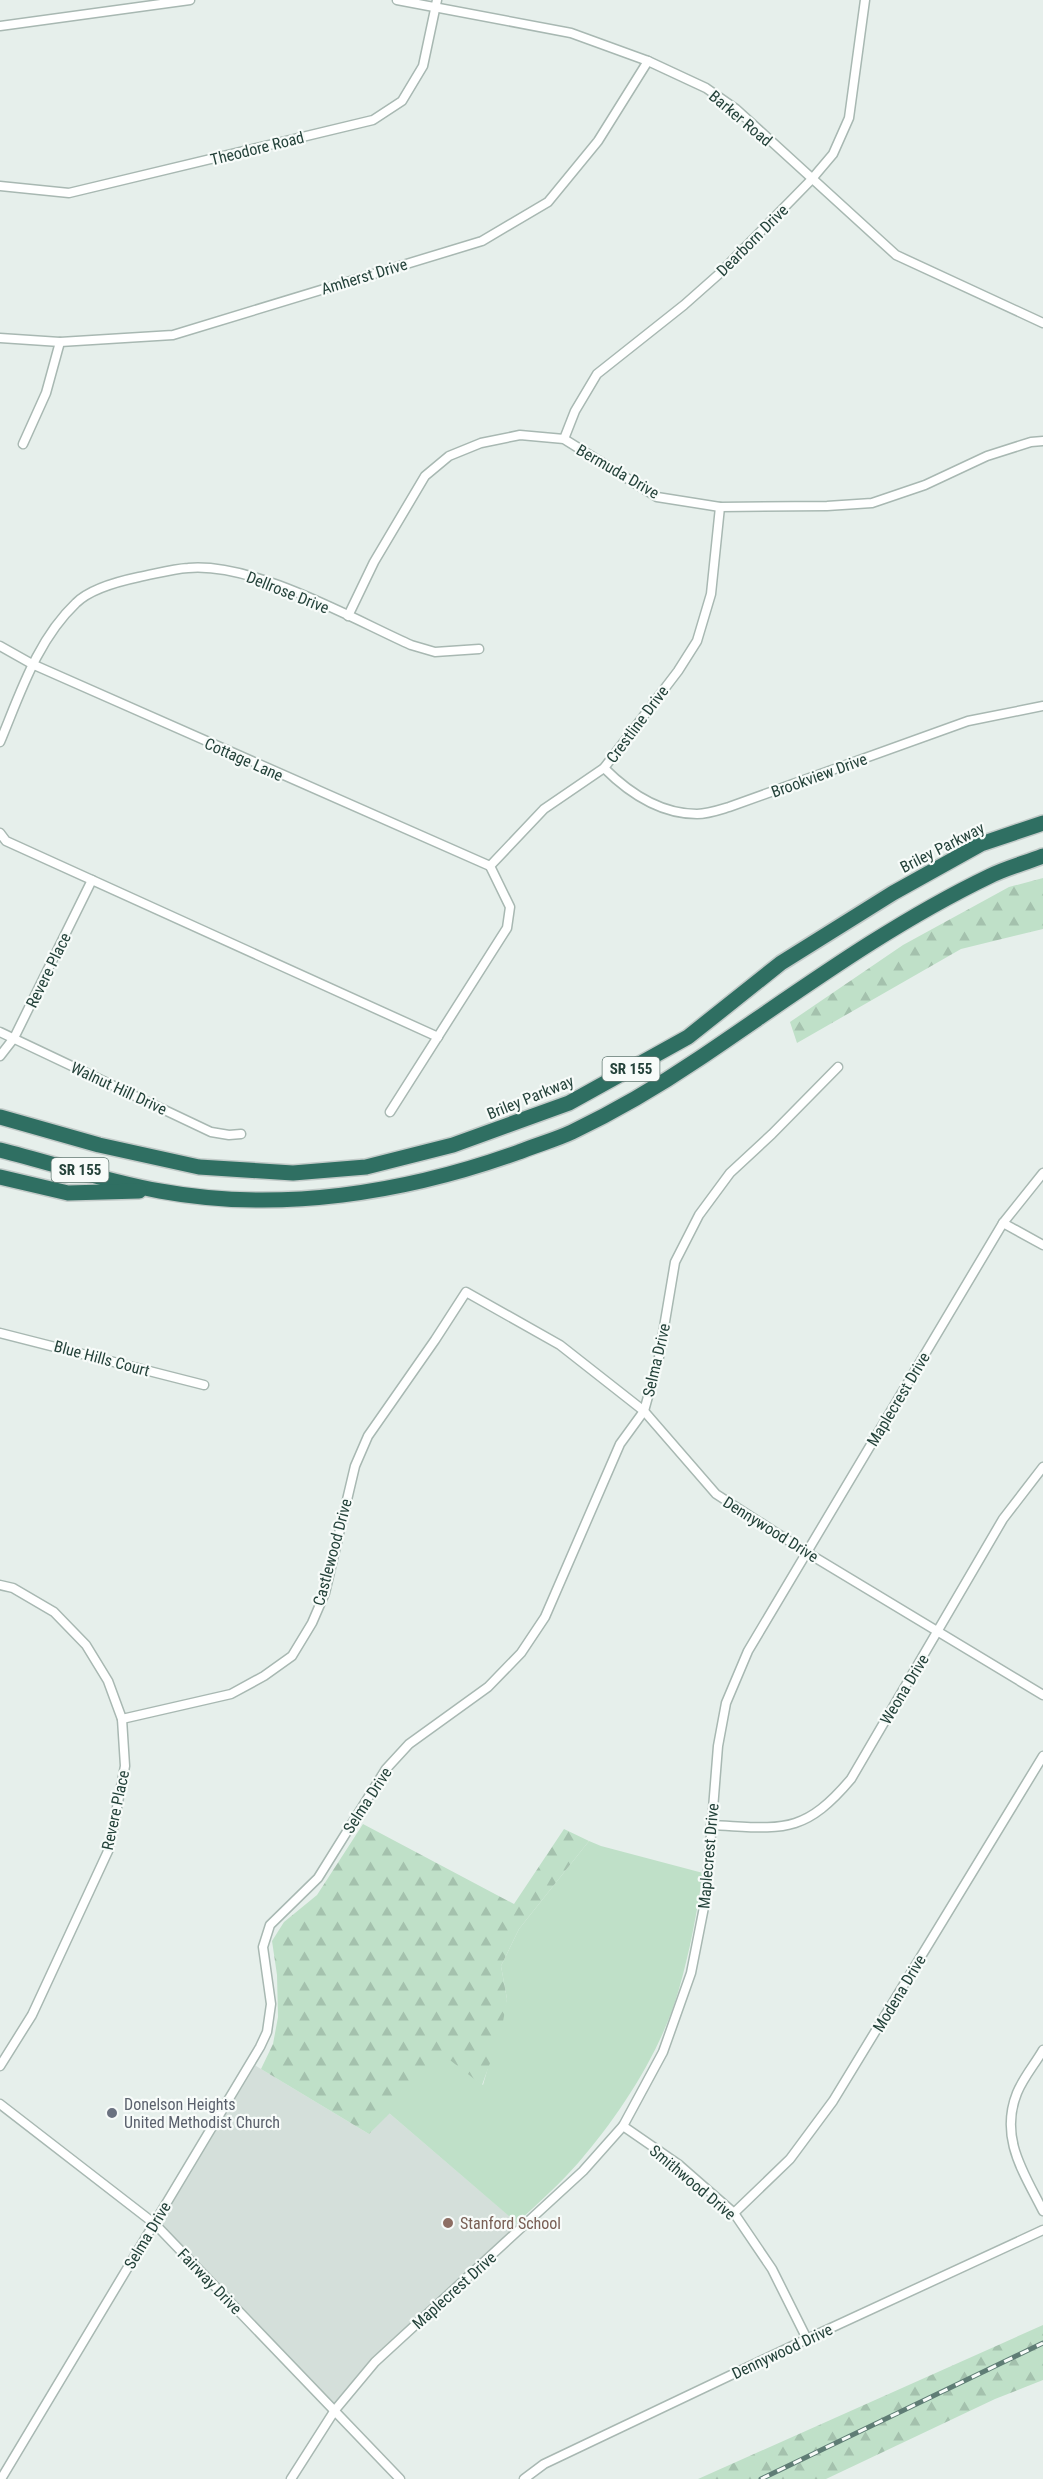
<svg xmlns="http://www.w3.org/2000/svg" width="1043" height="2479" viewBox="0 0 1043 2479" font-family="'Roboto Condensed',sans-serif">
<defs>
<pattern id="forest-firs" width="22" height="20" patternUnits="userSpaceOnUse" patternTransform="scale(1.5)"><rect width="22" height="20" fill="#bfe0c8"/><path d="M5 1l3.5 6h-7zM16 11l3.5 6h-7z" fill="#a4c1ad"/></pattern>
</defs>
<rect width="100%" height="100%" fill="#e6efeb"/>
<polygon fill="#d4dfda" points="251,2063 369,2134 389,2113 522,2227 375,2362 335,2410 155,2224"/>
<path fill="#bfe0c8" d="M589,1841L601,1846L703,1873C697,1912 690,1951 679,1989C661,2052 621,2113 579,2162C560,2184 538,2203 517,2223L389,2113L446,2056L483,2085L507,1999L501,1966L519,1929Z"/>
<g fill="url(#forest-firs)">
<polygon points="1043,878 1043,929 961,949 797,1043 790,1022 903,945 1009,887"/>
<polygon points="363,1824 514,1904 564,1829 589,1841 519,1929 501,1966 507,1999 501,2033 482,2085 446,2057 369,2134 261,2069 273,2044 278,2017 277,1975 272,1941 284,1922 317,1895"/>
<polygon points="1043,2325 1043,2380 995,2399 826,2479 698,2479"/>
</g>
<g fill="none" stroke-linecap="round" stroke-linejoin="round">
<g stroke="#a8b8b2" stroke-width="11">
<g id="minor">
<polyline points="397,0 571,33 648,61 706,88 736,109 896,255 1043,323"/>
<polyline points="0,26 190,0"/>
<polyline points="0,186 69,193 373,120 402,101 423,66 437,0"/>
<polyline points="0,338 60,342 173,335 482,241 548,202 598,141 648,61"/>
<polyline points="564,439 575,411 597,374 684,305 719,274 811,180 833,154 849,118 865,0"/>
<polyline points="23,444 46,393 60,342"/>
<polyline points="348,616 374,562 425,476 449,456 481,443 520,435 564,439 657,497 720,507 827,506 872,503 925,485 987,456 1031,442 1043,441"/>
<polyline points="0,646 32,664 490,866"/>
<path d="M0,742C20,694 37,640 76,603C90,589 120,581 139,577C155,574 172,569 188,568C253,562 351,618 411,645L435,652L479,649"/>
<path d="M604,768C630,794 660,814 697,814C708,814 719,810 729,807L968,721L1043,706"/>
<polyline points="0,833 6,841 438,1037"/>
<polyline points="0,1032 211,1132 229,1135 241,1134"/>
<polyline points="0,1056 14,1038 92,880"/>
<polyline points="390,1112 507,928 510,907 490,866 544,809 604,768 678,671 697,641 711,594 720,507"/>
<polyline points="1003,1223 1043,1245"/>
<polyline points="0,1333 204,1385"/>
<polyline points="0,1585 13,1588 54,1612 86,1645 108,1681 122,1719 125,1766 109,1849 32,2015 0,2066"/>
<polyline points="122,1719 231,1694 264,1676 292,1656 312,1623 325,1593 355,1466 368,1436 435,1340 466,1292 560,1345 644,1411 716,1494 806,1552 1043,1695"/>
<path d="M711,1825C780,1828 802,1837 851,1779L1003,1519L1043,1467"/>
<path d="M1043,2050C1035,2064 1023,2078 1017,2093C999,2138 1024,2173 1043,2211"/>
<polyline points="0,2104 155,2224 400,2479"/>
<polyline points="623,2126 678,2164 734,2213 772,2269 807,2339"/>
<polyline points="734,2213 790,2159 833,2101 1043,1756"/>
<polyline points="1,2479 260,2047 267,2032 271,2004 263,1947 270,1925 318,1878 386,1769 409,1744 488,1687 521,1653 545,1617 620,1444 644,1411 659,1357 675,1262 699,1215 730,1173 772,1134 838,1067"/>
<polyline points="291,2479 335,2410 375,2362 583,2171 623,2126 663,2052 691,1973 706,1897 718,1746 726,1703 748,1651 1003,1223 1043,1173"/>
<polyline points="524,2479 544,2464 807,2339 1043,2230"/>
</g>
</g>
<g stroke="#c2cac8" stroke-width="18">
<g id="motorway">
<polyline points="0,1117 99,1145 199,1167 293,1173 366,1167 453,1145 569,1103 688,1037 781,963 893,893 981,844 1043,823"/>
<path d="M0,1150C52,1163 108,1182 160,1191C280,1213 405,1193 519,1152C536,1145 555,1140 572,1132C616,1111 660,1085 700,1058C795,994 886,926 990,876C1006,868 1025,863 1043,856"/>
<polyline points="0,1177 68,1193 139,1191"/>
</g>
</g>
<use href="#minor" stroke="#fff" stroke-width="8"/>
<use href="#motorway" stroke="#2f6f62" stroke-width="15"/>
<g stroke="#5f7d75" stroke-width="5">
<polyline id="rail" points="761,2479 1043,2343"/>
</g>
<use href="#rail" stroke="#f7fbf9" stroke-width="3" stroke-dasharray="9" stroke-linecap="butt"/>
</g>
<circle fill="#6b7280" stroke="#f7fbf9" stroke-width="2" cx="112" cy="2113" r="6"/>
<circle fill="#8d6e63" stroke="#f7fbf9" stroke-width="2" cx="448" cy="2223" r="6"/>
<g text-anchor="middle" stroke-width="4.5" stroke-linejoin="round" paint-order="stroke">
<g fill="#f7fbf9" stroke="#637a73" stroke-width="1.5">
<rect x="602.5" y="1057" width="57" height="24" rx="4.5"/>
<rect x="51.5" y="1158" width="57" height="24" rx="4.5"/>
</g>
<g font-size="15" font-weight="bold" fill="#24423a">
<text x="631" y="1074">SR 155</text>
<text x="80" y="1175">SR 155</text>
</g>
<g font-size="16" fill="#24423a" stroke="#f7fbf9">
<text transform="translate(741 118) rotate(40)" y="6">Barker Road</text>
<text transform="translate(257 148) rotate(-14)" y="6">Theodore Road</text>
<text transform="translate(752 240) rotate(-45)" y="6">Dearborn Drive</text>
<text transform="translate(364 276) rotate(-17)" y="6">Amherst Drive</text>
<text transform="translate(618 471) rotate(30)" y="6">Bermuda Drive</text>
<text transform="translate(288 592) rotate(22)" y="6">Dellrose Drive</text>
<text transform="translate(637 724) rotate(-53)" y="6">Crestline Drive</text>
<text transform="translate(244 759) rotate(24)" y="6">Cottage Lane</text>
<text transform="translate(819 775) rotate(-20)" y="6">Brookview Drive</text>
<text transform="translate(942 847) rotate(-27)" y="6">Briley Parkway</text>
<text transform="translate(48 970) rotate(-64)" y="6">Revere Place</text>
<text transform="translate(119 1088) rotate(25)" y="6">Walnut Hill Drive</text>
<text transform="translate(530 1097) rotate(-22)" y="6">Briley Parkway</text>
<text transform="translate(102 1358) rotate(15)" y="6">Blue Hills Court</text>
<text transform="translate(656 1360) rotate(-77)" y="6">Selma Drive</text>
<text transform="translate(898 1399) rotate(-59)" y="6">Maplecrest Drive</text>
<text transform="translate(771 1529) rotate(32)" y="6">Dennywood Drive</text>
<text transform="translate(332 1552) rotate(-75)" y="6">Castlewood Drive</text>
<text transform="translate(904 1689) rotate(-59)" y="6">Weona Drive</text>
<text transform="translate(367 1800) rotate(-57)" y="6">Selma Drive</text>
<text transform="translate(115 1810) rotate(-78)" y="6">Revere Place</text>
<text transform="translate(708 1856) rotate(-85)" y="6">Maplecrest Drive</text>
<text transform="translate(899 1993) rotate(-59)" y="6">Modena Drive</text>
<text transform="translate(693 2182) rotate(40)" y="6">Smithwood Drive</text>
<text transform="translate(147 2235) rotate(-59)" y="6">Selma Drive</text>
<text transform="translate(210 2281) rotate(46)" y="6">Fairway Drive</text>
<text transform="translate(454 2290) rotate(-42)" y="6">Maplecrest Drive</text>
<text transform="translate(782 2351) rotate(-25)" y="6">Dennywood Drive</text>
</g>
<g font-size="16" fill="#5b616d" stroke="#f7fbf9" text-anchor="start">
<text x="124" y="2110">Donelson Heights<tspan x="124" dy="18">United Methodist Church</tspan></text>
</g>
<g font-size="16" fill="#785e54" stroke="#f7fbf9" text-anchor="start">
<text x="460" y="2229">Stanford School</text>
</g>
</g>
</svg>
